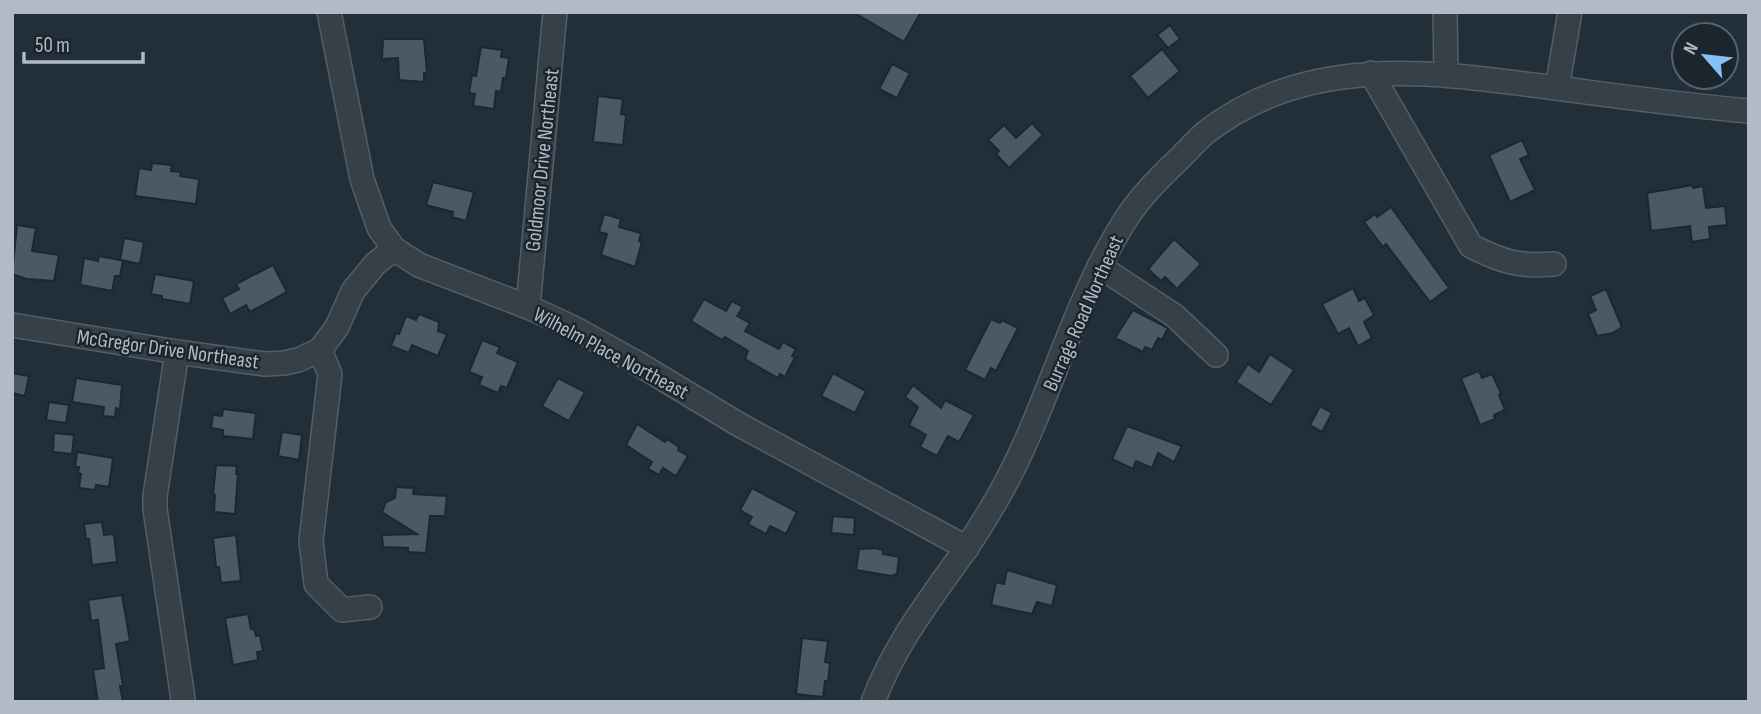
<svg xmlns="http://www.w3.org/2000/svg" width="1761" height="714" viewBox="0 0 1761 714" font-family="'Sofia Sans Condensed',sans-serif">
<rect width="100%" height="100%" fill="#222f39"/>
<g fill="#4a5965" stroke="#1c2730" stroke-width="2">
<polygon points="853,12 921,12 904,42"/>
<polygon points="1170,25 1180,39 1168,48 1157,35"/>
<polygon points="383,39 424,39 427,73 424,73 424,82 399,80 398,58 382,59"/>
<polygon points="481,47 502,50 501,57 509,58 506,78 503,78 501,92 496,91 494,109 473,106 475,94 469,93 472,75 476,76"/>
<polygon points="1162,49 1180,71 1148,98 1130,76"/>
<polygon points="892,64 910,73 897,98 879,89"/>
<polygon points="598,96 623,99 621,114 626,115 623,145 593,142"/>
<polygon points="1032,123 1043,135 1009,168 996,154 999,151 988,140 1004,125 1016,138"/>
<polygon points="1522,140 1529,155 1520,159 1535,190 1510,202 1489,155"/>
<polygon points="152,163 172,165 171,171 181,172 180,176 199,179 196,204 135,196 139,168 151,170"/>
<polygon points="433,182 474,192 466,221 452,217 453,212 426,205"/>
<polygon points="1693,185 1693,188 1703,186 1706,208 1725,206 1727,225 1709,227 1710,239 1692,242 1690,226 1651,231 1647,193"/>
<polygon points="1391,207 1449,288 1430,302 1386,244 1383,247 1364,222 1375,214 1377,217"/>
<polygon points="604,214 621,219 619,227 641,233 639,241 642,242 635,267 601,255 607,234 599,232"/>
<polygon points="17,225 36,228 32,251 59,255 54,281 27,279 12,274"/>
<polygon points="124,238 144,242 140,264 121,260 123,261 120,276 115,276 112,291 80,285 84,258 98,261 99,256 120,260"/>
<polygon points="1174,239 1201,264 1177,289 1165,277 1161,281 1148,269"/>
<polygon points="273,265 287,292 250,312 246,305 230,314 222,298 239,289 236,284"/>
<polygon points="155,274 194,281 190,304 162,299 162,296 151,294"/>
<polygon points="1353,288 1359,301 1365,298 1374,315 1364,322 1372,338 1358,346 1349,328 1338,334 1322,304"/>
<polygon points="1606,289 1622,327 1613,333 1597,336 1588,314 1596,310 1590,296"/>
<polygon points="704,299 726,311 732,301 743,307 737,316 750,323 745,331 779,349 783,342 796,349 792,356 795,357 785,377 780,374 778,378 762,369 745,359 748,351 725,337 722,340 691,321"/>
<polygon points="1133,310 1168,328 1162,340 1158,338 1152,350 1145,347 1143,352 1115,338"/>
<polygon points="419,314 439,322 438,331 447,334 438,356 412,345 409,353 391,346 396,333 399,334 406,316 416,320"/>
<polygon points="991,319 1000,323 1002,320 1018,328 996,371 991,368 985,380 965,370"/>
<polygon points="482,340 500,347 497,353 518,362 507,388 501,386 498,393 479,385 482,377 469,372"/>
<polygon points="1270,354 1294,370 1271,405 1236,382 1248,364 1259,372"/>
<polygon points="1479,371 1482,378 1492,374 1501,393 1499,395 1505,410 1494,415 1495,419 1480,425 1461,378"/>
<polygon points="12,373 29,376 25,396 12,393"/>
<polygon points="833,373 866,391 855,413 821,396"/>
<polygon points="76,378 122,385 120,409 116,408 115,417 103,416 104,407 72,402"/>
<polygon points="558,378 585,392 569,421 542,406"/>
<polygon points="913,385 941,408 945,400 974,415 959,442 948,436 937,456 920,447 926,435 909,425 918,407 905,397"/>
<polygon points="49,402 69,405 66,423 46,420"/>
<polygon points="1320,406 1332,413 1322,432 1310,425"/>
<polygon points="223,409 256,413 253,439 223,436 223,430 211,428 213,415 222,416"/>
<polygon points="637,424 665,442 667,439 679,447 678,450 688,456 676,476 663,468 659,475 648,469 652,462 626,445"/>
<polygon points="1127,426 1182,446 1174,462 1158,453 1152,468 1136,461 1133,469 1112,459"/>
<polygon points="282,432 302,435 299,460 278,456"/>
<polygon points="54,433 74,435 72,454 53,452"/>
<polygon points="77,452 113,458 109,487 96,485 95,490 79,488 81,474 78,473 79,467 75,467"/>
<polygon points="216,465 237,466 236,474 238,474 235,514 214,512 215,495 213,494"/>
<polygon points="396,487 414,488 413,494 447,496 445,516 430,516 426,553 408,552 408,548 383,547 382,535 417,534 382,512 386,502 395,498"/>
<polygon points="752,488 797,512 786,534 770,526 766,534 748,524 752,517 740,510"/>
<polygon points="833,516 855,518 854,535 831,533"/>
<polygon points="102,522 104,535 114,534 117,562 92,565 89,539 86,539 84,524"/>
<polygon points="236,535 241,581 221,583 219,567 216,567 213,538"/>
<polygon points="875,548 883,550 883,554 899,557 897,574 891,576 856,570 859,549"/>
<polygon points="1007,570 1057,585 1052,606 1037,602 1032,614 991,605 996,582 1004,584"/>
<polygon points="122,595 130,641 116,644 123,686 120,686 123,702 98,702 93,670 104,668 98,620 91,621 88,600"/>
<polygon points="248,614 251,629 254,629 256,636 260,635 263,651 257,652 258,660 233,665 225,618"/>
<polygon points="802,638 828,641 825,662 830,663 828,681 825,681 823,697 796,694"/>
</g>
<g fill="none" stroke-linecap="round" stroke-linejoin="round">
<g stroke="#535e67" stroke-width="26">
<g id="minor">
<polyline points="329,12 362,179 379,228 394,249 419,265 528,307 574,328 637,363 738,424 967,548"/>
<polyline points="1445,12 1446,75"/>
<path d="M1371,73L1471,246C1503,262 1519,267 1554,264"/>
<polyline points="1557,88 1570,12"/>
<polyline points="1099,266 1175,316 1216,355"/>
<polyline points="528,307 555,12"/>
<polyline points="12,325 177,352 265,364 284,363 298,360 320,350 337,327 353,291 375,264 394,249"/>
<polyline points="320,350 330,374 311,541 316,584 342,610 370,607"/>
<polyline points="177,352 155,496 155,509 183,699"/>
<path d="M873,702C894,645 931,598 965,550C987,518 1007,483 1023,448C1057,373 1081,289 1126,219C1141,196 1159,178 1179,159C1187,151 1196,141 1205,133C1304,55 1426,71 1541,86C1611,95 1679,105 1749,111"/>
</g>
</g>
<use href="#minor" stroke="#354049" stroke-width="23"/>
</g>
<g text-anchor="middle" stroke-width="5" stroke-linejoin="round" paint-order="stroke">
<g font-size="21" fill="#b0bbc6" stroke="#1b252e">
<text transform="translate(542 160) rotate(-84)" y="7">Goldmoor Drive Northeast</text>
<text transform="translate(1083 313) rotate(-66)" y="7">Burrage Road Northeast</text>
<text transform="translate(168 349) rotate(8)" y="7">McGregor Drive Northeast</text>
<text transform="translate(611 353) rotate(28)" y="7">Wilhelm Place Northeast</text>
</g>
</g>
<rect width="1761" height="714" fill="none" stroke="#b0bbc6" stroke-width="28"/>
<g transform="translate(1705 56) rotate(298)"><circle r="33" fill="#1b252e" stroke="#57616b" stroke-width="2"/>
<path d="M0-5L12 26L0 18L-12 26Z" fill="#84c1f6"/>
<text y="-10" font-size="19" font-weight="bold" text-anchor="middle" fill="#b0bbc6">N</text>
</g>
<path d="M24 52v10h119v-10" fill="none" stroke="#b0bbc6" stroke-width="3.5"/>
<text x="35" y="52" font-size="21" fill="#b0bbc6" stroke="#1b252e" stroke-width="5" paint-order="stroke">50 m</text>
</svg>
